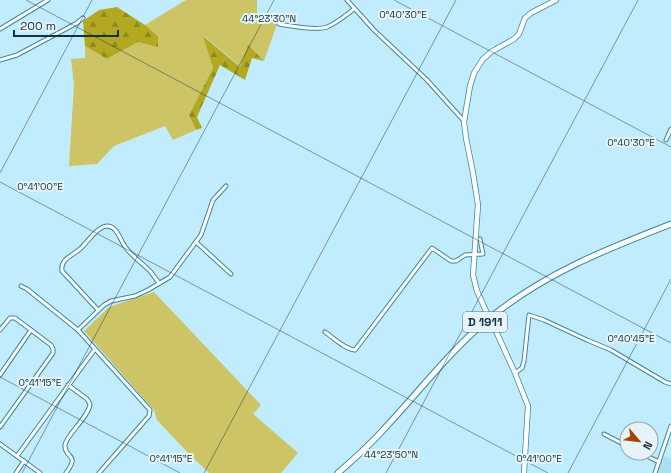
<svg xmlns="http://www.w3.org/2000/svg" width="671" height="473" viewBox="0 0 671 473" font-family="'Space Grotesk',sans-serif">
<defs>
<pattern id="forest-firs" width="22" height="20" patternUnits="userSpaceOnUse"><rect width="22" height="20" fill="#b3a821"/><path d="M5 1l3.5 6h-7zM16 11l3.5 6h-7z" fill="#90891e"/></pattern>
</defs>
<rect width="100%" height="100%" fill="#c0ecfd"/>
<polygon fill="#aedff1" points="664,456 671,459 671,473 657,473"/>
<g fill="#cdc565">
<polygon points="186,0 257,0 257,19 277,24 264,61 248,46 241,67 204,36 213,68 189,115 196,130 173,140 165,126 114,146 97,164 69,166 74,85 71,59 85,58 85,46 107,59 138,42 158,36 145,25"/>
<polygon points="154,292 261,405 253,414 298,453 281,473 209,473 189,454 157,420 154,410 84,331 109,307"/>
</g>
<g fill="url(#forest-firs)">
<polygon points="117,7 145,25 158,36 158,47 138,42 107,59 85,46 83,21 99,10"/>
<polygon points="203,36 240,67 248,45 264,61 252,58 245,80 220,65 197,117 202,128 196,130 189,115 213,68"/>
</g>
<g fill="none" stroke-linecap="round" stroke-linejoin="round">
<g stroke="#3986a1" stroke-width="5">
<g id="street">
<polyline points="347,0 374,30 427,80 464,121"/>
<path d="M279,24C291,26 316,31 327,27C337,23 346,15 354,9"/>
<polyline points="0,29 48,0"/>
<polyline points="0,60 17,55 77,23 83,18"/>
<polyline points="666,140 671,129"/>
<polyline points="196,242 231,274"/>
<polyline points="21,286 27,289 78,330 150,410 149,416 99,473"/>
<path d="M98,310L62,271C60,259 72,256 80,249C88,242 97,226 108,226C117,227 120,239 124,245C130,255 142,263 150,271C153,275 156,279 159,283"/>
<polyline points="0,330 10,318 15,318 51,345 53,349 53,353 0,427"/>
<polyline points="78,330 104,305 111,301 135,296 148,290 170,277 201,235 213,200 226,186"/>
<path d="M325,332C334,338 344,349 355,350L432,248L451,261H456L465,255L483,254L480,239"/>
<polyline points="515,373 522,368 524,361 529,315 544,320 587,340 611,350 665,382 671,384"/>
<polyline points="0,375 31,330"/>
<polyline points="604,434 627,446"/>
<polyline points="0,444 40,473"/>
<polyline points="641,453 659,462"/>
<polyline points="17,456 95,349"/>
<polyline points="16,473 24,461"/>
<path d="M66,473C81,453 64,459 65,445C66,435 89,417 90,404L87,399L68,385"/>
<polyline points="655,473 671,426"/>
</g>
</g>
<g stroke="#3986a1" stroke-width="6">
<g id="secondary">
<polyline points="486,311 477,291 473,275 478,205 473,173 466,138 464,122 470,86 474,73 483,59 491,52 514,39 519,34 525,18 531,13 556,0"/>
<polyline points="495,329 515,373 528,406 524,473"/>
</g>
</g>
<g stroke="#3986a1" stroke-width="7">
<path id="primary" d="M338,473C354,459 370,445 384,429C418,393 448,353 486,321C543,274 604,250 671,224"/>
</g>
<use href="#street" stroke="#fff" stroke-width="3"/>
<use href="#secondary" stroke="#fff" stroke-width="4.5"/>
<use href="#primary" stroke="#fff" stroke-width="5"/>
<g stroke="#3986a1" stroke-width="6" stroke-linecap="butt">
<polyline id="secondary-bridge" points="486,311 495,329"/>
</g>
<use href="#secondary-bridge" stroke="#fff" stroke-width="4.5"/>
</g>
<path fill="none" stroke="#12323d" stroke-width="1" stroke-opacity="0.45" d="M26,0L671,343M394,0L671,147M0,173L92,0M0,182L548,473M0,377L180,473M22,473L274,0M204,473L456,0M386,473L638,0M568,473L671,279"/>
<g text-anchor="middle" stroke-width="4" stroke-linejoin="round" paint-order="stroke">
<rect fill="#e6f4fa" stroke="#526c76" stroke-width="1" x="463" y="312" width="44" height="20" rx="3"/>
<g font-size="12" font-weight="bold" fill="#12323d">
<text x="485" y="326">D 1911</text>
</g>
</g>
<g font-size="10" text-anchor="middle" fill="#12323d" stroke="#e6f4fa" stroke-width="4" stroke-linejoin="round" paint-order="stroke">
<text x="403" y="18">0°40'30"E</text>
<text x="269" y="22">44°23'30"N</text>
<text x="631" y="146">0°40'30"E</text>
<text x="40" y="190">0°41'00"E</text>
<text x="631" y="342">0°40'45"E</text>
<text x="40" y="386">0°41'15"E</text>
<text x="391" y="458">44°23'50"N</text>
<text x="171" y="462">0°41'15"E</text>
<text x="539" y="462">0°41'00"E</text>
</g>
<g transform="translate(639 441) rotate(118)"><circle r="19" fill="#e6f4fa" stroke="#91a6ae"/>
<path d="M0-3L7 15L0 10L-7 15Z" fill="#a64407"/>
<text y="-6" font-size="11" font-weight="bold" text-anchor="middle" fill="#12323d">N</text>
</g>
<path d="M14 30v6h104v-6" fill="none" stroke="#12323d" stroke-width="2"/>
<text x="20" y="30" font-size="12" fill="#12323d" stroke="#e6f4fa" stroke-width="3" paint-order="stroke">200 m</text>
</svg>
